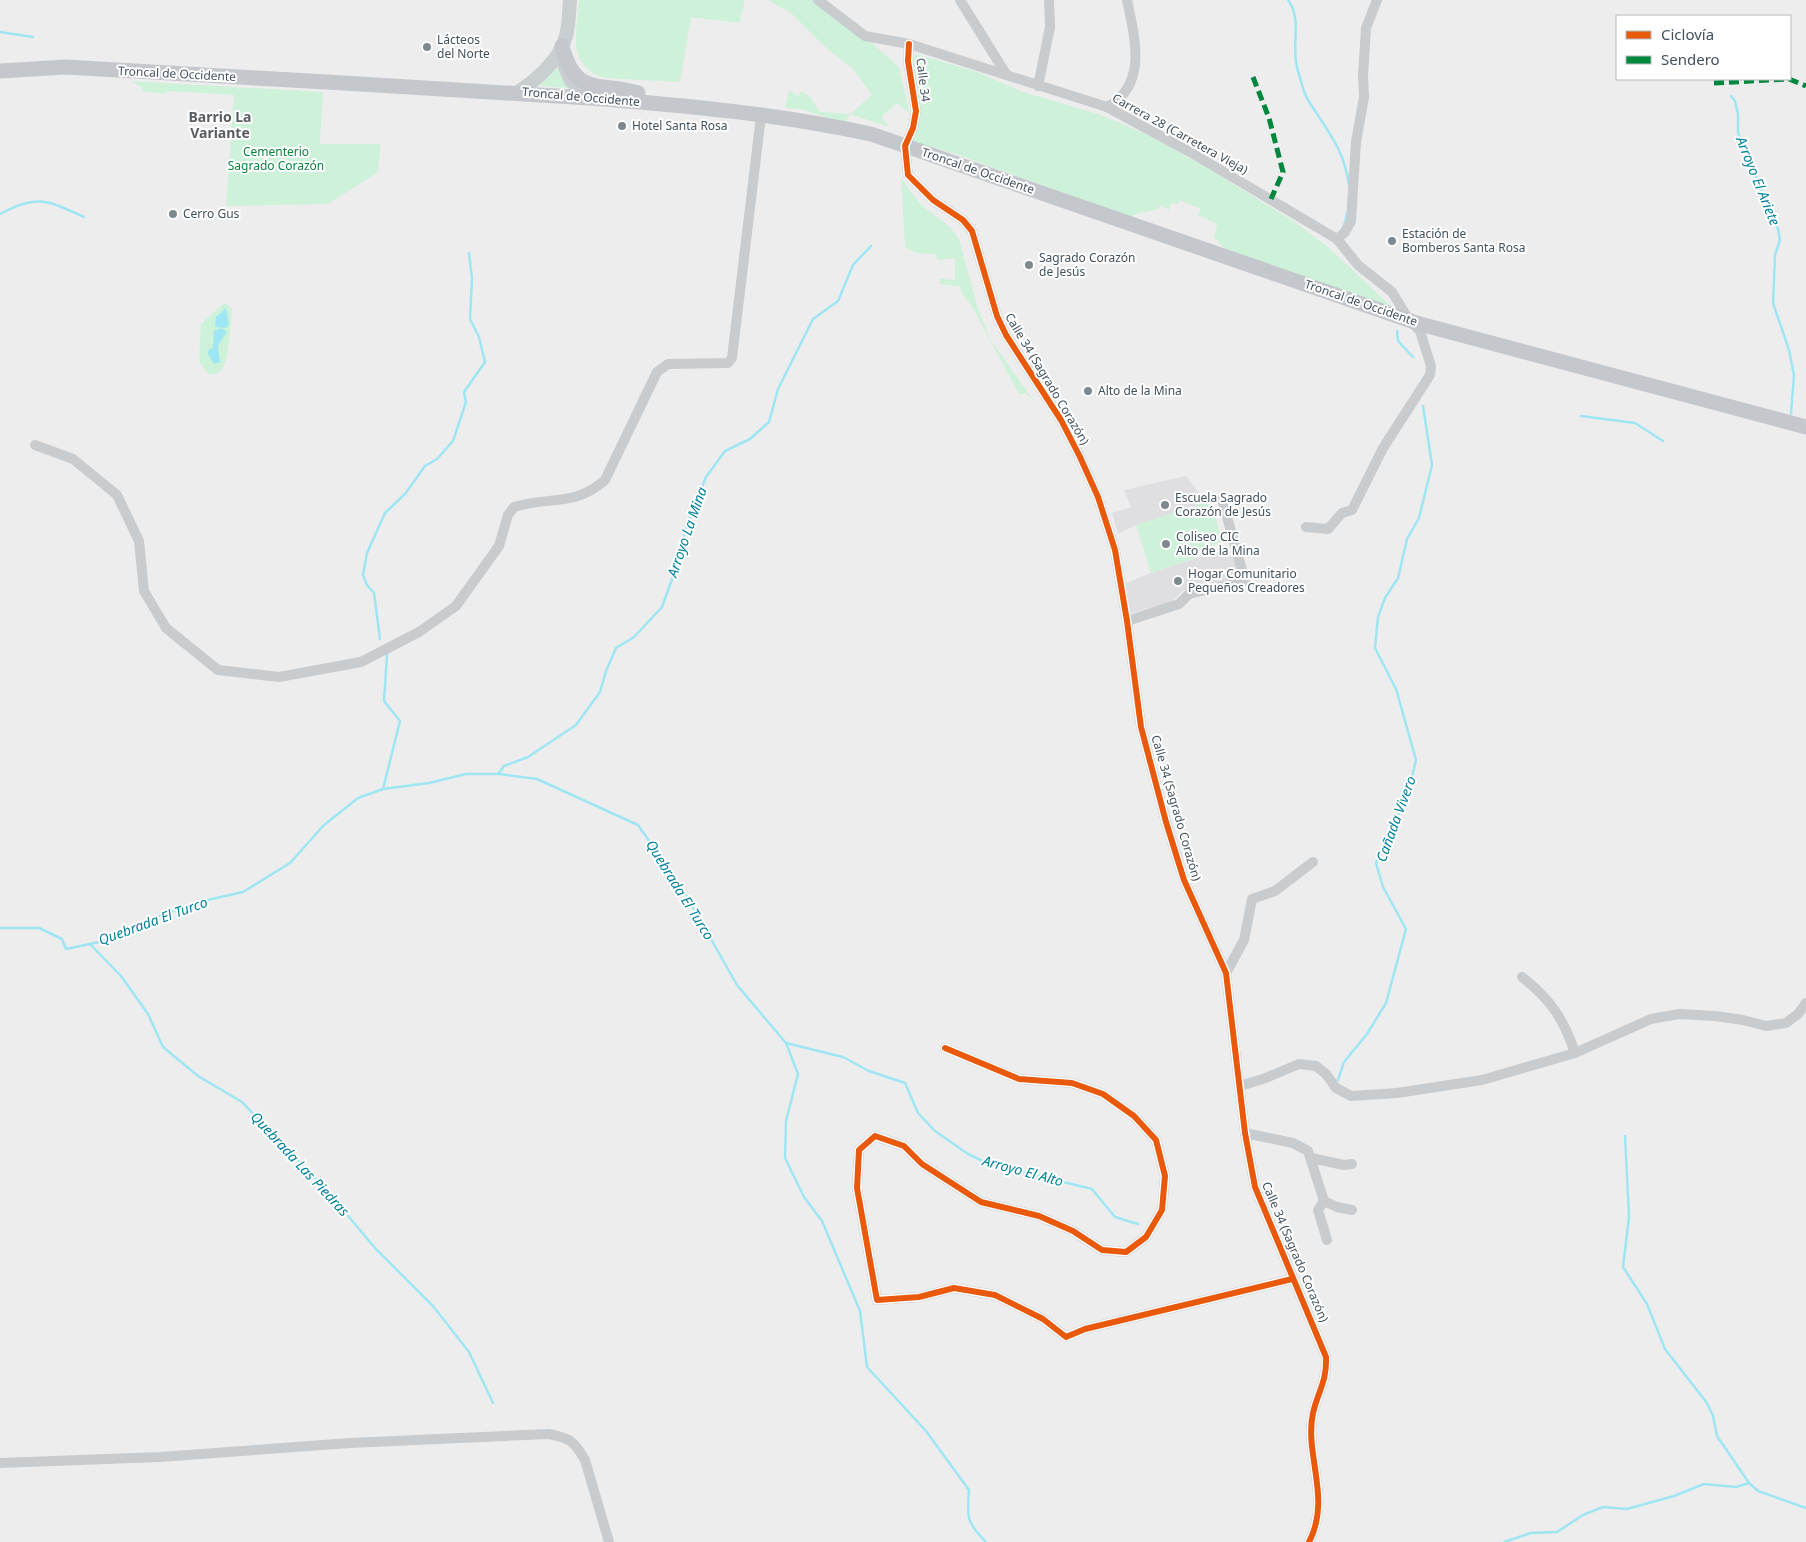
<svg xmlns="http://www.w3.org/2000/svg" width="1806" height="1542" viewBox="0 0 1806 1542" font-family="'Noto Sans',sans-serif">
<rect width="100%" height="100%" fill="#eeeded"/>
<g fill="#dfdee0">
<polygon points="1186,476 1206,503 1136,525 1118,534 1112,513 1131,507 1124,490"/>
<polygon points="1215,552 1237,556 1240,575 1233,579 1184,590 1170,603 1131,613 1126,583 1151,573"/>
</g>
<g fill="#cef1d9">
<path d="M579,0H745L739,23L691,17L680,82L605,78C566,66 577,33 579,0Z"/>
<polygon points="768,0 812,0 836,15 865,37 899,67 910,114 897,103 881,117 889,127 850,114 845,123 801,109 785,108 789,90 798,96 802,91 811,98 820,112 850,114 872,95 853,69 823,45 791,13"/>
<polygon points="916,54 980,73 1020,91 1098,114 1144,133 1202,165 1293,221 1328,247 1396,311 1228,252 1214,237 1217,224 1198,215 1201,209 1179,200 1178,205 1171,203 1169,210 1160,205 1159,209 1135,214 1132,218 956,154 908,140 914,129 911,61"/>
<polygon points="556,67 569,88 540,86"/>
<polygon points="131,81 323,92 320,144 381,144 377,173 328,204 226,206 234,95 166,91 164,94 142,91 143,88"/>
<polygon points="901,178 921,205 950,227 959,239 978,309 990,339 1036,404 1026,393 1019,394 973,308 961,292 961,287 940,284 940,279 955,280 955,258 938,260 935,254 916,253 905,247"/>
<path d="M224,303L232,308C231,321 229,356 224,366C223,369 218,372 216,374H208L199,361L201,324Z"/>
<polygon points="1211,501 1222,541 1194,553 1195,558 1151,573 1136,525"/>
</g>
<g fill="#9ee6f3">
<polygon points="226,308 229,324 226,328 215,327 216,317"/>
<polygon points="221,328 227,332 218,345 220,362 214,364 208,354 209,349 213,348 214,331"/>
</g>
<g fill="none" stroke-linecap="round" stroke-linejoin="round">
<g stroke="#9ee6f3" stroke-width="2.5">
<path d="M1288,0C1303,19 1290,48 1298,71C1301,80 1303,92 1308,100C1327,131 1344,148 1349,185"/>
<polyline points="0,32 33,37"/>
<polyline points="1731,96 1735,101 1738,114 1738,133 1778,229 1780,240 1775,255 1773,303 1789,350 1794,375 1791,414"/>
<path d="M0,214C37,194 47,200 84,217"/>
<polyline points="1344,227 1347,213"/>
<polyline points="1397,331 1398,341 1413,357"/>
<polyline points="1581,416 1635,423 1663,441"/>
<polyline points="380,639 374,593 367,585 363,575 367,553 385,513 405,494 425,466 437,459 453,441 466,402 464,392 485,362 479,337 470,319 472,279 469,253"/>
<polyline points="499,773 504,766 528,757 576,725 600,692 606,671 616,648 634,637 662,607 679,560 685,531 706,477 725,451 750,439 769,422 778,389 813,319 838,301 853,265 871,246"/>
<polyline points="383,789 400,721 384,701 387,655"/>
<path d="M0,928H39L62,939L66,949L104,941L144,922L194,903L243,892L290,863L324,825L358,798L383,789L429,783L466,774H499L537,779L638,825L682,888L737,985L786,1043L798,1074L786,1121L785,1158L804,1197L822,1221L860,1311L867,1367L926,1431L969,1490C967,1517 966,1522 986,1542"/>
<polyline points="90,944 121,976 148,1014 163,1047 198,1076 242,1102 328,1192 375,1248 433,1306 469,1352 493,1403"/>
<polyline points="786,1043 843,1057 869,1071 905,1083 918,1113 935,1131 968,1154 989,1164 1092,1189 1115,1217 1138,1224"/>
<polyline points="1338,1080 1344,1062 1367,1034 1386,1003 1406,929 1383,887 1376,863 1408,794 1416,760 1396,689 1375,648 1378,617 1385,598 1398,578 1407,539 1419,518 1432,465 1423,406"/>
<polyline points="1625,1136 1629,1217 1623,1267 1647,1304 1665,1349 1707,1403 1713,1416 1717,1436 1749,1483 1758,1491 1806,1508"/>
<polyline points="1504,1542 1531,1533 1557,1532 1583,1515 1603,1507 1627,1509 1674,1496 1704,1484 1736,1487 1749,1483"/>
</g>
<g stroke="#c8cccf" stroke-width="10">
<polyline points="818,0 865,36 909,44 1107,107 1190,152 1337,239 1358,265 1392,292 1409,320 1420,331 1431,366 1430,375 1383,448 1352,510 1342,513 1328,529 1306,527"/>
<polyline points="960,0 1006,74"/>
<path d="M909,44L908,61L916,111L913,128L905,146L908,175L933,200L963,220L972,231L997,316L1006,335L1061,420L1080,457L1098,497L1115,550L1127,621L1141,727L1166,822L1184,880L1226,973L1245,1133L1255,1187L1326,1357C1327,1382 1318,1391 1313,1413C1304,1455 1332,1498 1309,1542"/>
<polyline points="1038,86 1050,27 1049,0"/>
<path d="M1107,107C1148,85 1135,38 1127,0"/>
<polyline points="1337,239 1345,232 1351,221 1356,142 1364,97 1363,76 1366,28 1377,0"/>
<path d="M35,445L73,459L117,495L139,541L144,591L166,628L218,670L279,677L361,662L419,632L456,606L499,546L508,515L514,507C549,496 575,507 605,480L657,372L668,364L728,363L732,358L761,116"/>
<polyline points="1127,621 1179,604 1189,594 1245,581 1222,499"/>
<polyline points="1226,973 1244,940 1252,899 1275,891 1313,862"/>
<path d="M1522,977C1550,999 1564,1019 1575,1053"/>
<polyline points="945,1048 1019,1079 1072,1083 1103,1094 1134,1116 1156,1140 1165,1176 1162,1210 1146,1237 1126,1252 1102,1250 1073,1231 1039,1216 981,1202 922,1164 904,1146 875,1136 859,1150 857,1188 877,1300 919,1297 954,1288 995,1295 1043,1319 1066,1337 1085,1329 1292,1279"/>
<polyline points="1240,1086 1263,1079 1299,1064 1316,1066 1326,1074 1336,1088 1351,1096 1397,1093 1482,1080 1575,1053 1651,1019 1679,1014 1715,1016 1743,1020 1766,1026 1786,1023 1798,1014 1806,1003"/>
<polyline points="1245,1133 1293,1143 1308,1151 1324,1201 1337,1207 1352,1210"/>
<polyline points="1311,1158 1344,1165 1352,1164"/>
<polyline points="1324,1201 1318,1210 1327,1240"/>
<path d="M0,1463L160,1457L350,1443L549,1434C570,1438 574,1441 585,1460L609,1542"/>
</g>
<g stroke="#c9ced1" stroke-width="14">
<polyline points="564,65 571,81 589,98"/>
<path d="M518,92C538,79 560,59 566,36C569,25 569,11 570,0"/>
</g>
<g stroke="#c4c8cd" stroke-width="15">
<path d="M562,46C576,99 601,81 638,93"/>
<path d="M0,71L66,67C240,77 415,87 589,98C683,105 779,114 871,134L1420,324L1806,427"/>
</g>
<g stroke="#00873e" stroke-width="5" stroke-dasharray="10 5" stroke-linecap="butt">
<polyline points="1253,77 1269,118 1283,172 1271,199"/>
<polyline points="1714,83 1789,79 1806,86"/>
</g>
<g stroke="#fff" stroke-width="9">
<g id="cycleway">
<path d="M909,44L908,61L916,111L913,128L905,146L908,175L933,200L963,220L972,231L997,316L1006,335L1061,420L1080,457L1098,497L1115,550L1127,621L1141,727L1166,822L1184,880L1226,973L1245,1133L1255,1187L1326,1357C1327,1382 1318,1391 1313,1413C1304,1455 1332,1498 1309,1542"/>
<polyline points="945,1048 1019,1079 1072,1083 1103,1094 1134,1116 1156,1140 1165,1176 1162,1210 1146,1237 1126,1252 1102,1250 1073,1231 1039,1216 981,1202 922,1164 904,1146 875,1136 859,1150 857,1188 877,1300 919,1297 954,1288 995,1295 1043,1319 1066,1337 1085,1329 1292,1279"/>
</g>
</g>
<use href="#cycleway" stroke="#e8590c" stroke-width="6"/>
</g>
<g fill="#7e888f" stroke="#fff" stroke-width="2">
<circle cx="427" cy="47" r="5"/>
<circle cx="622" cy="126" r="5"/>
<circle cx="173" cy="214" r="5"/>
<circle cx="1392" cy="241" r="5"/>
<circle cx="1029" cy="265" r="5"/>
<circle cx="1088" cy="391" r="5"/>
<circle cx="1165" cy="505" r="5"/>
<circle cx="1166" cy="544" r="5"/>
<circle cx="1178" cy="581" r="5"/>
</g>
<g text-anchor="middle" stroke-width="4" stroke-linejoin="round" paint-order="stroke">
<g font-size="12" fill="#42515c" stroke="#fff" text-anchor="start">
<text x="437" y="44">Lácteos<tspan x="437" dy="14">del Norte</tspan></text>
<text x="632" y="130">Hotel Santa Rosa</text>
<text x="183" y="218">Cerro Gus</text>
<text x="1402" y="238">Estación de<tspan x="1402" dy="14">Bomberos Santa Rosa</tspan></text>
<text x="1039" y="262">Sagrado Corazón<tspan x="1039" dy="14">de Jesús</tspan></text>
<text x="1098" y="395">Alto de la Mina</text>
<text x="1175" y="502">Escuela Sagrado<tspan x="1175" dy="14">Corazón de Jesús</tspan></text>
<text x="1176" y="541">Coliseo CIC<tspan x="1176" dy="14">Alto de la Mina</tspan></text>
<text x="1188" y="578">Hogar Comunitario<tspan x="1188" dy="14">Pequeños Creadores</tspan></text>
</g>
<g font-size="12" fill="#42515c" stroke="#fff">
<text transform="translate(177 74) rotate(3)" y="4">Troncal de Occidente</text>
<text transform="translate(923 80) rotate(83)" y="4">Calle 34</text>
<text transform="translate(581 97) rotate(5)" y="4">Troncal de Occidente</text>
<text transform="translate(1180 134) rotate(29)" y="4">Carrera 28 (Carretera Vieja)</text>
<text transform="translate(978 171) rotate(19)" y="4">Troncal de Occidente</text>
<text transform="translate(1361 303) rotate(19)" y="4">Troncal de Occidente</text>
<text transform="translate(1047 379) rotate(59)" y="4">Calle 34 (Sagrado Corazón)</text>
<text transform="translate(1176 808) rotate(74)" y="4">Calle 34 (Sagrado Corazón)</text>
<text transform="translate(1295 1252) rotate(67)" y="4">Calle 34 (Sagrado Corazón)</text>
</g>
<g font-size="12" fill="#0c8441" stroke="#fff">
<text x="276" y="156">Cementerio<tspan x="276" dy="14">Sagrado Corazón</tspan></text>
</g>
<g font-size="14" font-weight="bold" fill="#585d62" stroke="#fff">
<text x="220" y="122">Barrio La<tspan x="220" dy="16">Variante</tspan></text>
</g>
<g font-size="14" font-style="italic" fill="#038299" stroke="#fff">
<text transform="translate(1758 181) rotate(68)" y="5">Arroyo El Ariete</text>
<text transform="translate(687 532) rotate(-71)" y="5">Arroyo La Mina</text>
<text transform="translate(1396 819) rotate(-70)" y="5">Cañada Vivero</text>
<text transform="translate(680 890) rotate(58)" y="5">Quebrada El Turco</text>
<text transform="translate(153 921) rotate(-20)" y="5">Quebrada El Turco</text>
<text transform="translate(300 1164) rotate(47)" y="5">Quebrada Las Piedras</text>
<text transform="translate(1023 1171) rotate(15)" y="5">Arroyo El Alto</text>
</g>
</g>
<rect x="1616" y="15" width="175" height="65" fill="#ffffff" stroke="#b3b9be"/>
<rect x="1626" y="31" width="25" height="8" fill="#e8590c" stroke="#b3b9be"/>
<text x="1661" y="40" font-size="15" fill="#42515c">Ciclovía</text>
<rect x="1626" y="56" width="25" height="8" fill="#00873e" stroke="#b3b9be"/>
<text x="1661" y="65" font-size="15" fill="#42515c">Sendero</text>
</svg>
